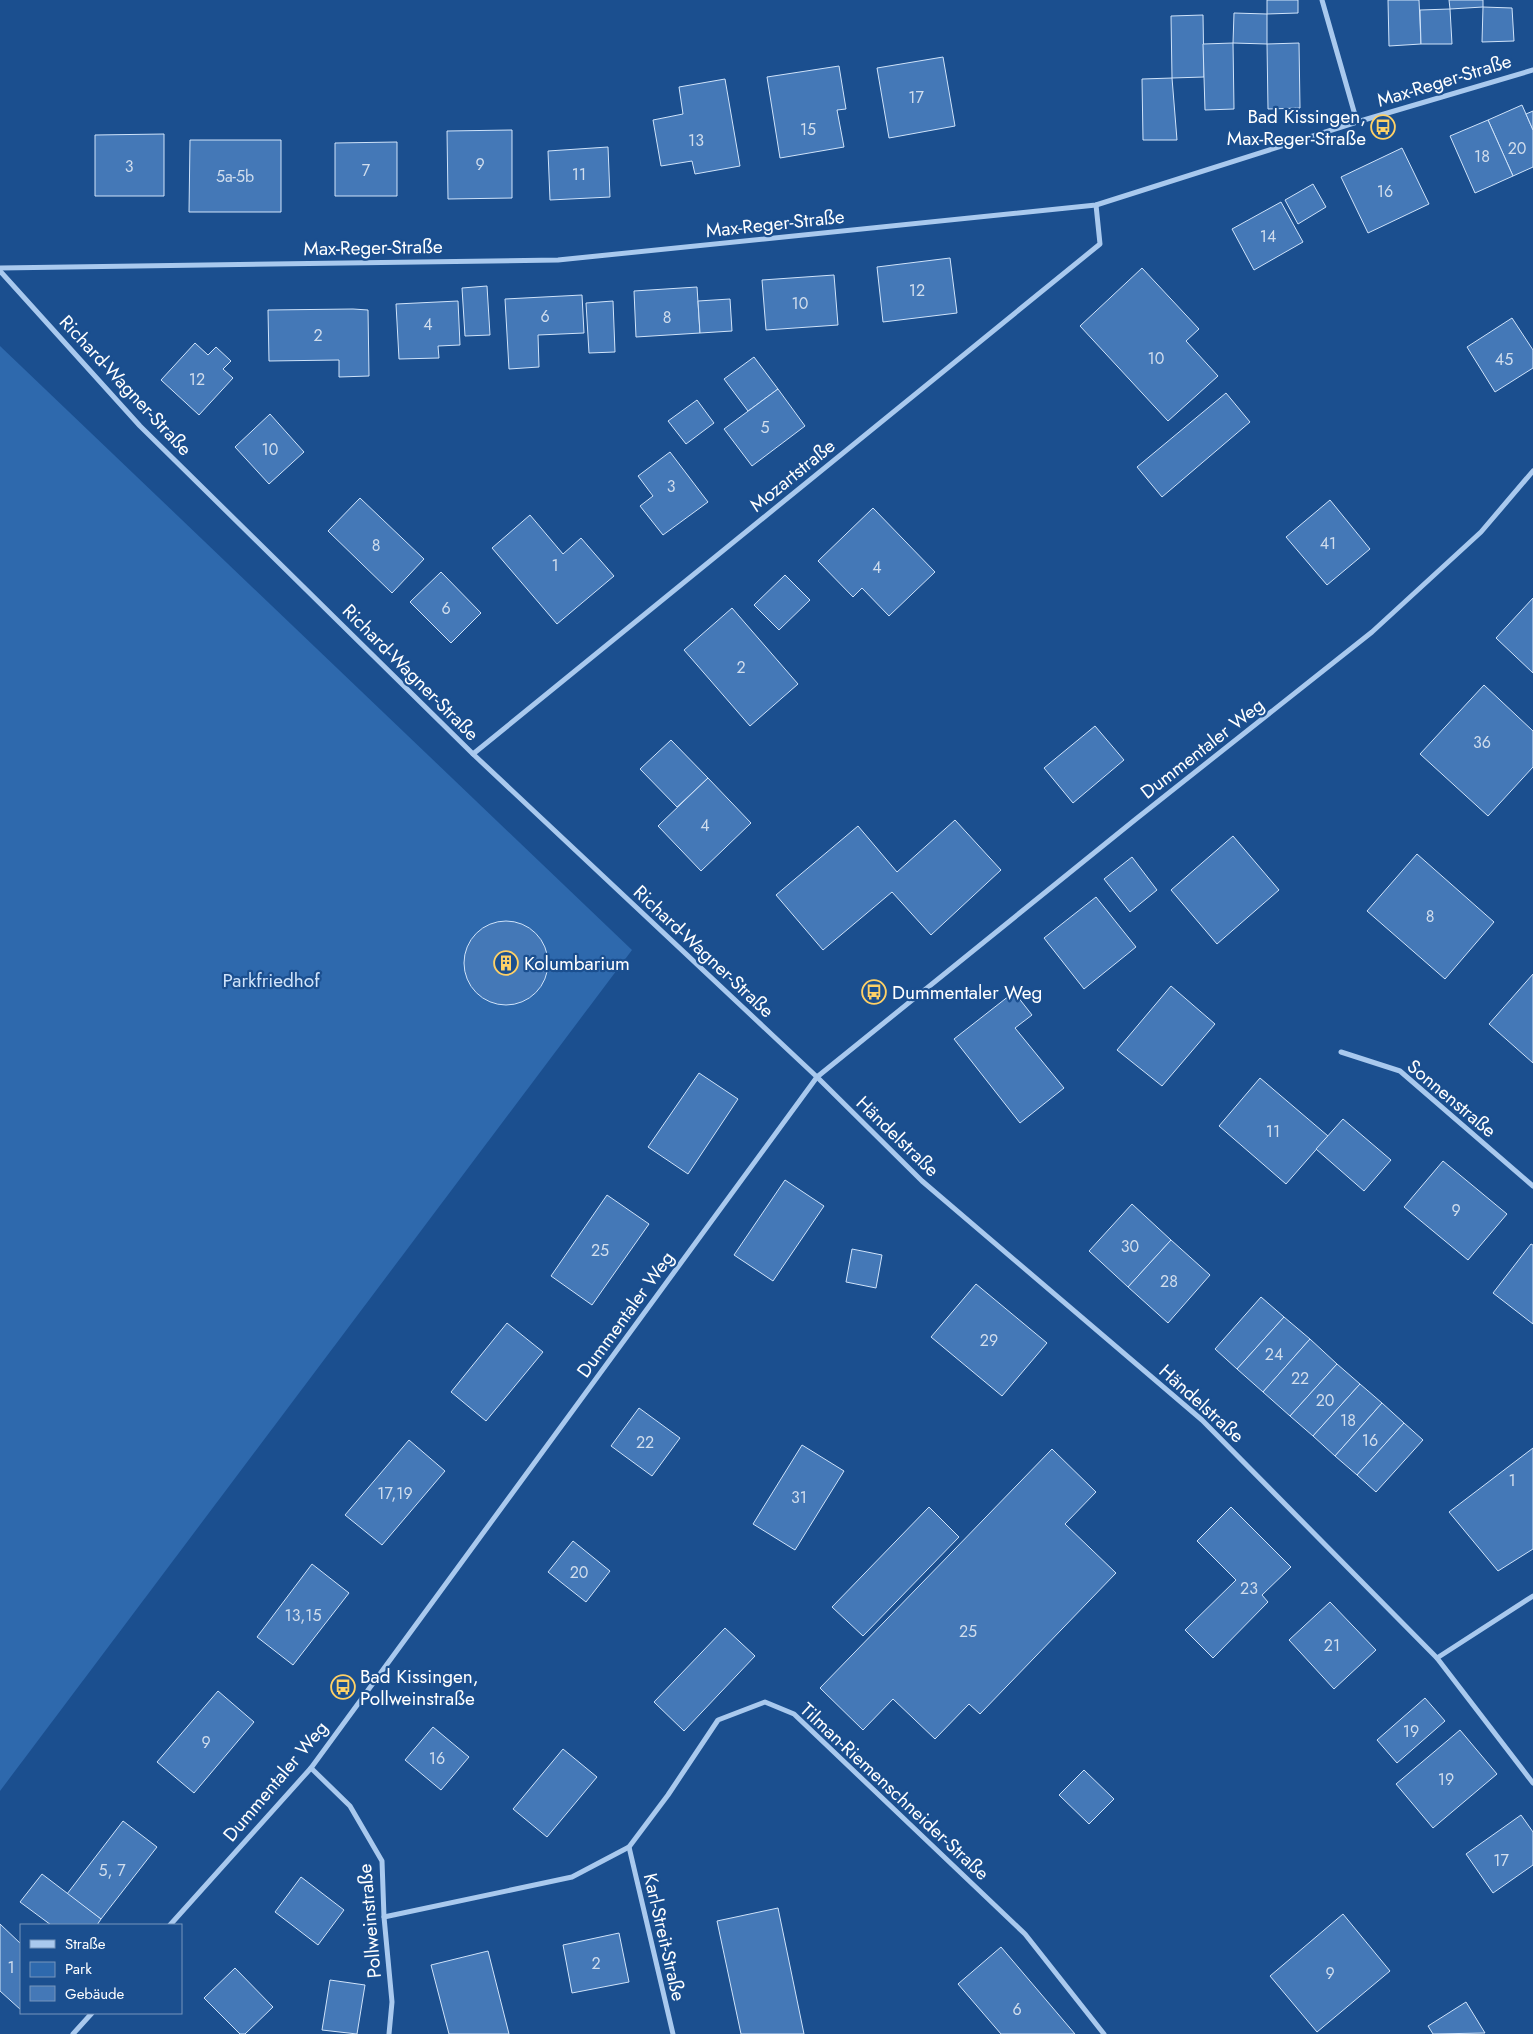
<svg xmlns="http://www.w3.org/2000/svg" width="1533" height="2034" viewBox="0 0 1533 2034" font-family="Jost,sans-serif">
<rect width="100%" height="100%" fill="#1b4f8f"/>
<polygon fill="#2e69ad" points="0,346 632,950 0,1791"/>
<g fill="#4478b7" stroke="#cfe3fa">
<polygon points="1267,0 1298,0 1298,13 1267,14"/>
<polygon points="1388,0 1419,0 1421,44 1389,46"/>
<polygon points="1449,0 1483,0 1483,7 1450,9"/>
<polygon points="1483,7 1512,8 1514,41 1482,42"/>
<polygon points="1450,9 1452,44 1421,44 1420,10"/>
<polygon points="1234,13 1267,14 1267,44 1233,43"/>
<polygon points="1203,15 1204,77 1172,78 1171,16"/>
<polygon points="1233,43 1234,109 1205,110 1203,44"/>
<polygon points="1299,43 1300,108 1268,109 1267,44"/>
<polygon points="943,57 955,126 889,138 877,68"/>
<polygon points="839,66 846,109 837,110 844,147 780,158 767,77"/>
<polygon points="1172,78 1177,140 1143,140 1142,79"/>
<polygon points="725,79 740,166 695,174 692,161 661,166 653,120 683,114 679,87"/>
<polygon points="1522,105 1533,130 1533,167 1513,176 1488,120"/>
<polygon points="1533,111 1533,130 1526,114"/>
<polygon points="1488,120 1513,176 1475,193 1450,136"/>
<polygon points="512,130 512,198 448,199 447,131"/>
<polygon points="164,134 164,196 95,196 95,135"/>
<polygon points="190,140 281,140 281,212 189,212"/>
<polygon points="397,142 397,196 335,196 335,143"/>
<polygon points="608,147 610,197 550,200 548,151"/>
<polygon points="1402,148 1429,204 1368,233 1341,177"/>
<polygon points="1313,184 1326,207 1298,224 1285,200"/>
<polygon points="1281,202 1303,242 1254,270 1232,229"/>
<polygon points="950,258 957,313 883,322 877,267"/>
<polygon points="1142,268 1199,329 1186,341 1218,376 1168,421 1080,326"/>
<polygon points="834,275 838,325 766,330 762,280"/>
<polygon points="487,286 490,335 465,336 462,288"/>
<polygon points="697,287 700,333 636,337 634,291"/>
<polygon points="582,295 584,333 538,335 539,367 509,369 505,299"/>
<polygon points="730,299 732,331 700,333 698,301"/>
<polygon points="458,301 460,345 438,346 439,358 399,359 396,304"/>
<polygon points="613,301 615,352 589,353 586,303"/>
<polygon points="353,309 368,310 369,376 339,377 339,360 269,361 268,310"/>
<polygon points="1512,318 1533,350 1533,368 1495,392 1467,347"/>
<polygon points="195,343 208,355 216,347 231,361 223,369 233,378 199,415 161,380"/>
<polygon points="754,357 778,389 748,411 724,379"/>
<polygon points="778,389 805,426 752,466 724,429"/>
<polygon points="1226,393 1250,422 1162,497 1137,467"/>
<polygon points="697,400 714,423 686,444 668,421"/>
<polygon points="270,414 304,452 269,484 235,447"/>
<polygon points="670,452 708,502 663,535 640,506 653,496 638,476"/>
<polygon points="360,498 424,559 392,593 328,531"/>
<polygon points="1330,500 1370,549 1327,585 1286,537"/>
<polygon points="873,508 935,572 889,616 862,588 853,597 818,561"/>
<polygon points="530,515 563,554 581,538 614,576 557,624 492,548"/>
<polygon points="441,572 481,613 451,643 410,602"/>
<polygon points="785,575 810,600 779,630 754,605"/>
<polygon points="1533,598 1533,673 1496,638"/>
<polygon points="732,608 798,684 750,726 684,650"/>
<polygon points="1484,685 1533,731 1533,767 1488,816 1420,754"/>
<polygon points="1095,726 1124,760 1073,803 1044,768"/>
<polygon points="671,740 708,778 677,807 640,769"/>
<polygon points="708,778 751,823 701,871 658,826"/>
<polygon points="955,820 1001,870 931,935 892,892 823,950 776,895 858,826 897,872"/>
<polygon points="1233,836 1279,890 1217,944 1171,890"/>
<polygon points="1417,854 1494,922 1445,979 1367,911"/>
<polygon points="1132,857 1157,890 1130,912 1104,879"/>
<polygon points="1096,897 1136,947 1084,989 1044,938"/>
<circle cx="506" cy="963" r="42"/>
<polygon points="1533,974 1533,1063 1489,1024"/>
<polygon points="1171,986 1215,1024 1162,1086 1117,1050"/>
<polygon points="1014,992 1032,1015 1015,1028 1064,1088 1020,1123 954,1039"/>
<polygon points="699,1073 738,1099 688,1174 648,1147"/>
<polygon points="1260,1078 1328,1136 1286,1184 1219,1126"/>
<polygon points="1343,1119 1391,1160 1364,1191 1316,1149"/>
<polygon points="1443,1161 1507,1214 1468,1260 1404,1207"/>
<polygon points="785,1180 824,1206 773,1281 734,1255"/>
<polygon points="607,1195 649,1224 592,1305 551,1276"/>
<polygon points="1132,1204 1171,1240 1128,1287 1089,1251"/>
<polygon points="1171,1240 1210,1275 1168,1323 1128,1287"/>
<polygon points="1531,1244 1533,1245 1533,1324 1493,1293"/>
<polygon points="852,1249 882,1255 876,1288 846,1282"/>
<polygon points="976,1284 1047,1343 1002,1396 931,1337"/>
<polygon points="1261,1297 1284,1317 1237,1369 1215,1349"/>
<polygon points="1284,1317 1310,1339 1263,1392 1237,1369"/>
<polygon points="507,1323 543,1352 486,1421 451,1392"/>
<polygon points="1310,1339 1337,1364 1290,1416 1263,1392"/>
<polygon points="1337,1364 1360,1384 1313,1436 1290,1416"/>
<polygon points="1360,1384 1382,1403 1335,1456 1313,1436"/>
<polygon points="1382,1403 1404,1423 1357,1475 1335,1456"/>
<polygon points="639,1408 680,1438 652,1476 611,1446"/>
<polygon points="1404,1423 1423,1440 1376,1492 1357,1475"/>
<polygon points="409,1440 445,1471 382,1545 345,1515"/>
<polygon points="802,1445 844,1471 795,1550 753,1524"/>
<polygon points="1533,1448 1533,1549 1498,1571 1449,1512"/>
<polygon points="1052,1449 1096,1492 1065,1524 1116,1573 980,1714 969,1704 935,1739 893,1699 863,1730 820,1688"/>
<polygon points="929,1507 959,1537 863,1636 832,1607"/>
<polygon points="1231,1507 1291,1567 1262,1595 1268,1602 1213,1658 1185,1630 1236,1580 1197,1541"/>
<polygon points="573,1541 610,1571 586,1602 548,1572"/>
<polygon points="312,1564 349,1593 293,1665 257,1637"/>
<polygon points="1330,1602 1376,1650 1334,1689 1289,1640"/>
<polygon points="725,1628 755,1656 684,1731 654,1702"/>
<polygon points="218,1691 254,1722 194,1793 157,1762"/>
<polygon points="1425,1698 1445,1721 1397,1763 1377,1740"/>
<polygon points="433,1727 469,1757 441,1790 405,1760"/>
<polygon points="1460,1730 1497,1774 1433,1828 1396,1784"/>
<polygon points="563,1749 597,1777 547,1837 513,1809"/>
<polygon points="1084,1770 1114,1799 1089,1824 1059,1795"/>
<polygon points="1521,1815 1533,1832 1533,1865 1493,1893 1466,1854"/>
<polygon points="123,1821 157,1847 101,1919 67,1894"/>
<polygon points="42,1874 101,1919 97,1925 51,1925 20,1902"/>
<polygon points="301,1877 344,1910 318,1945 275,1912"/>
<polygon points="778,1908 804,2034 741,2034 717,1921"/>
<polygon points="1343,1914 1390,1971 1317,2032 1270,1976"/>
<polygon points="0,1924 21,1944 21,2010 0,1991"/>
<polygon points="619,1933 629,1982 572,1993 563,1945"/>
<polygon points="1001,1947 1075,2034 1001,2034 958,1984"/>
<polygon points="488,1951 509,2034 449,2034 431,1965"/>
<polygon points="235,1968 273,2007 245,2034 240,2034 204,1998"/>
<polygon points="330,1980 365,1985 357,2034 322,2030"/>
<polygon points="1466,2002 1485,2033 1433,2034 1428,2026"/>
</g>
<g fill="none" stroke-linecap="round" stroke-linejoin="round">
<g stroke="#a9c9ee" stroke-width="5">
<polyline points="1322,0 1357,122"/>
<polyline points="0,268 558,260 1096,205 1357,122 1533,70"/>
<polyline points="0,271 140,426 473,754 817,1077 922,1181 1202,1420 1437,1658 1533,1783"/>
<polyline points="473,754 1100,244 1096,205"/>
<polyline points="1341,1052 1400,1071 1533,1186"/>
<polyline points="1437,1658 1533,1596"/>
<polyline points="311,1768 350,1806 382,1861 384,1917 392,2002 389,2034"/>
<polyline points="629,1847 673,2034"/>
<polyline points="384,1917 572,1877 629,1847 668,1795 718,1720 765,1702 794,1714 1025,1934 1104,2034"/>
<polyline points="170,1925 311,1768 817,1077 1136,819 1372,632 1481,532 1533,471"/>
<polyline points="73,2034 92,2013"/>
</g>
</g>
<defs>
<g id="bus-ring" transform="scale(1.25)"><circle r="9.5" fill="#1b4f8f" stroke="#ffd166" stroke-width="1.5"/><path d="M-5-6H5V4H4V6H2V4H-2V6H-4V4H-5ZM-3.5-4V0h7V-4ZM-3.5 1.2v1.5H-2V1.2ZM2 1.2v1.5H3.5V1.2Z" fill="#ffd166"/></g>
<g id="building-ring" transform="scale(1.25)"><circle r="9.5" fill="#1b4f8f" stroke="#ffd166" stroke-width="1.5"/><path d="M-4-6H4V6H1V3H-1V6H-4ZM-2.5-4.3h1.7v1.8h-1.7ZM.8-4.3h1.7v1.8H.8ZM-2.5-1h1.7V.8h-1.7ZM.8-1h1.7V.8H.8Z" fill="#ffd166"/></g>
</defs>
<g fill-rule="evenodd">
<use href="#bus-ring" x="1383" y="127"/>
<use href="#building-ring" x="506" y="963"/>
<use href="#bus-ring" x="874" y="992"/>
<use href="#bus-ring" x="343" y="1687"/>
</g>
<g text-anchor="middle" stroke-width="4.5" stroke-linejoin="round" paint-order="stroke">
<g font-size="16" fill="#d0dded">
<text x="916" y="103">17</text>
<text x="808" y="135">15</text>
<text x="696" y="146">13</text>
<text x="1517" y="154">20</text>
<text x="1482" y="162">18</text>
<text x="480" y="170">9</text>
<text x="129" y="172">3</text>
<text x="366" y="176">7</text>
<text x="579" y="180">11</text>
<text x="235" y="182">5a-5b</text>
<text x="1385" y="197">16</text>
<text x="1268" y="242">14</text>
<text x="917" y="296">12</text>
<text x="800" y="309">10</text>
<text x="545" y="322">6</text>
<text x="667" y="323">8</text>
<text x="428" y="330">4</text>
<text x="318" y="341">2</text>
<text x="1156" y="364">10</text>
<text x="1504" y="365">45</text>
<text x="197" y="385">12</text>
<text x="765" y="433">5</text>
<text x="270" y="455">10</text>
<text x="671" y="492">3</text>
<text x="1328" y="549">41</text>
<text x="376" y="551">8</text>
<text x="555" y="571">1</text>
<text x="877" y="573">4</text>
<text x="446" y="614">6</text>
<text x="741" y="673">2</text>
<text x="1482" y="748">36</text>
<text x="705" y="831">4</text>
<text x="1430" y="922">8</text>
<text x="1273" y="1137">11</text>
<text x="1456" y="1216">9</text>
<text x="1130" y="1252">30</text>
<text x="600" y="1256">25</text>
<text x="1169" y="1287">28</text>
<text x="989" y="1346">29</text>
<text x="1274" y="1360">24</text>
<text x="1300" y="1384">22</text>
<text x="1325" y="1406">20</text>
<text x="1348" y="1426">18</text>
<text x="1370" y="1446">16</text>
<text x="645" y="1448">22</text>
<text x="1512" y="1486">1</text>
<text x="395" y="1499">17,19</text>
<text x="799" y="1503">31</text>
<text x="579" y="1578">20</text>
<text x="1249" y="1594">23</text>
<text x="303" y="1621">13,15</text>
<text x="968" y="1637">25</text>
<text x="1332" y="1651">21</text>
<text x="1411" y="1737">19</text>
<text x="206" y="1748">9</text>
<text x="437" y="1764">16</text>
<text x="1446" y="1785">19</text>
<text x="1501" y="1866">17</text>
<text x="112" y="1876">5, 7</text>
<text x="596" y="1969">2</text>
<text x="11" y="1973">1</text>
<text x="1330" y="1979">9</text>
<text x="1017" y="2015">6</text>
</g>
<g font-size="19" fill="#fff" stroke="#1b4f8f">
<text transform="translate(1444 80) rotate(-17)" y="7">Max-Reger-Straße</text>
<text transform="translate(775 223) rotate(-6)" y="7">Max-Reger-Straße</text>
<text transform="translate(373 247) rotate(-1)" y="7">Max-Reger-Straße</text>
<text transform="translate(126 385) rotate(47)" y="7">Richard-Wagner-Straße</text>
<text transform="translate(792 475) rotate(-39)" y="7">Mozartstraße</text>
<text transform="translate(411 672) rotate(45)" y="7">Richard-Wagner-Straße</text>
<text transform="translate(1202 748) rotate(-38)" y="7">Dummentaler Weg</text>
<text transform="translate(704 951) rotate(43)" y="7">Richard-Wagner-Straße</text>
<text transform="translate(1452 1098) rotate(40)" y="7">Sonnenstraße</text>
<text transform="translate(898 1136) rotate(44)" y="7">Händelstraße</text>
<text transform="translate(625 1314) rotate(-54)" y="7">Dummentaler Weg</text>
<text transform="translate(1202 1403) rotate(42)" y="7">Händelstraße</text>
<text transform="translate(275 1781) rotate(-50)" y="7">Dummentaler Weg</text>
<text transform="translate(895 1791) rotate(43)" y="7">Tilman-Riemenschneider-Straße</text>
<text transform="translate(369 1921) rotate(-95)" y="7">Pollweinstraße</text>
<text transform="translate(665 1937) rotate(77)" y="7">Karl-Streit-Straße</text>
</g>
<g font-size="19" fill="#fff" stroke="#1b4f8f" text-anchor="start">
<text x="1366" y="123" text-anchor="end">Bad Kissingen,<tspan x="1366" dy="22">Max-Reger-Straße</tspan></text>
<text x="524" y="970">Kolumbarium</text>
<text x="892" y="999">Dummentaler Weg</text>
<text x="360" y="1683">Bad Kissingen,<tspan x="360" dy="22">Pollweinstraße</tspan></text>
</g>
<g font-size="19" fill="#cfe3fa" stroke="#1b4f8f">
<text x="271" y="987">Parkfriedhof</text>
</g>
</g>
<rect x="20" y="1924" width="162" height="90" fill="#1b4f8f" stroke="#7695bc"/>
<rect x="30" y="1940" width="25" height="8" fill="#a9c9ee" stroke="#7695bc"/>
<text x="65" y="1949" font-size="15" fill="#ffffff">Straße</text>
<rect x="30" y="1962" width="25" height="15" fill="#2e69ad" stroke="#7695bc"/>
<text x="65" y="1974" font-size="15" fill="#ffffff">Park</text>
<rect x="30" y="1986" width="25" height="15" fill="#4478b7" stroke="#7695bc"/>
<text x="65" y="1999" font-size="15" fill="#ffffff">Gebäude</text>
</svg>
